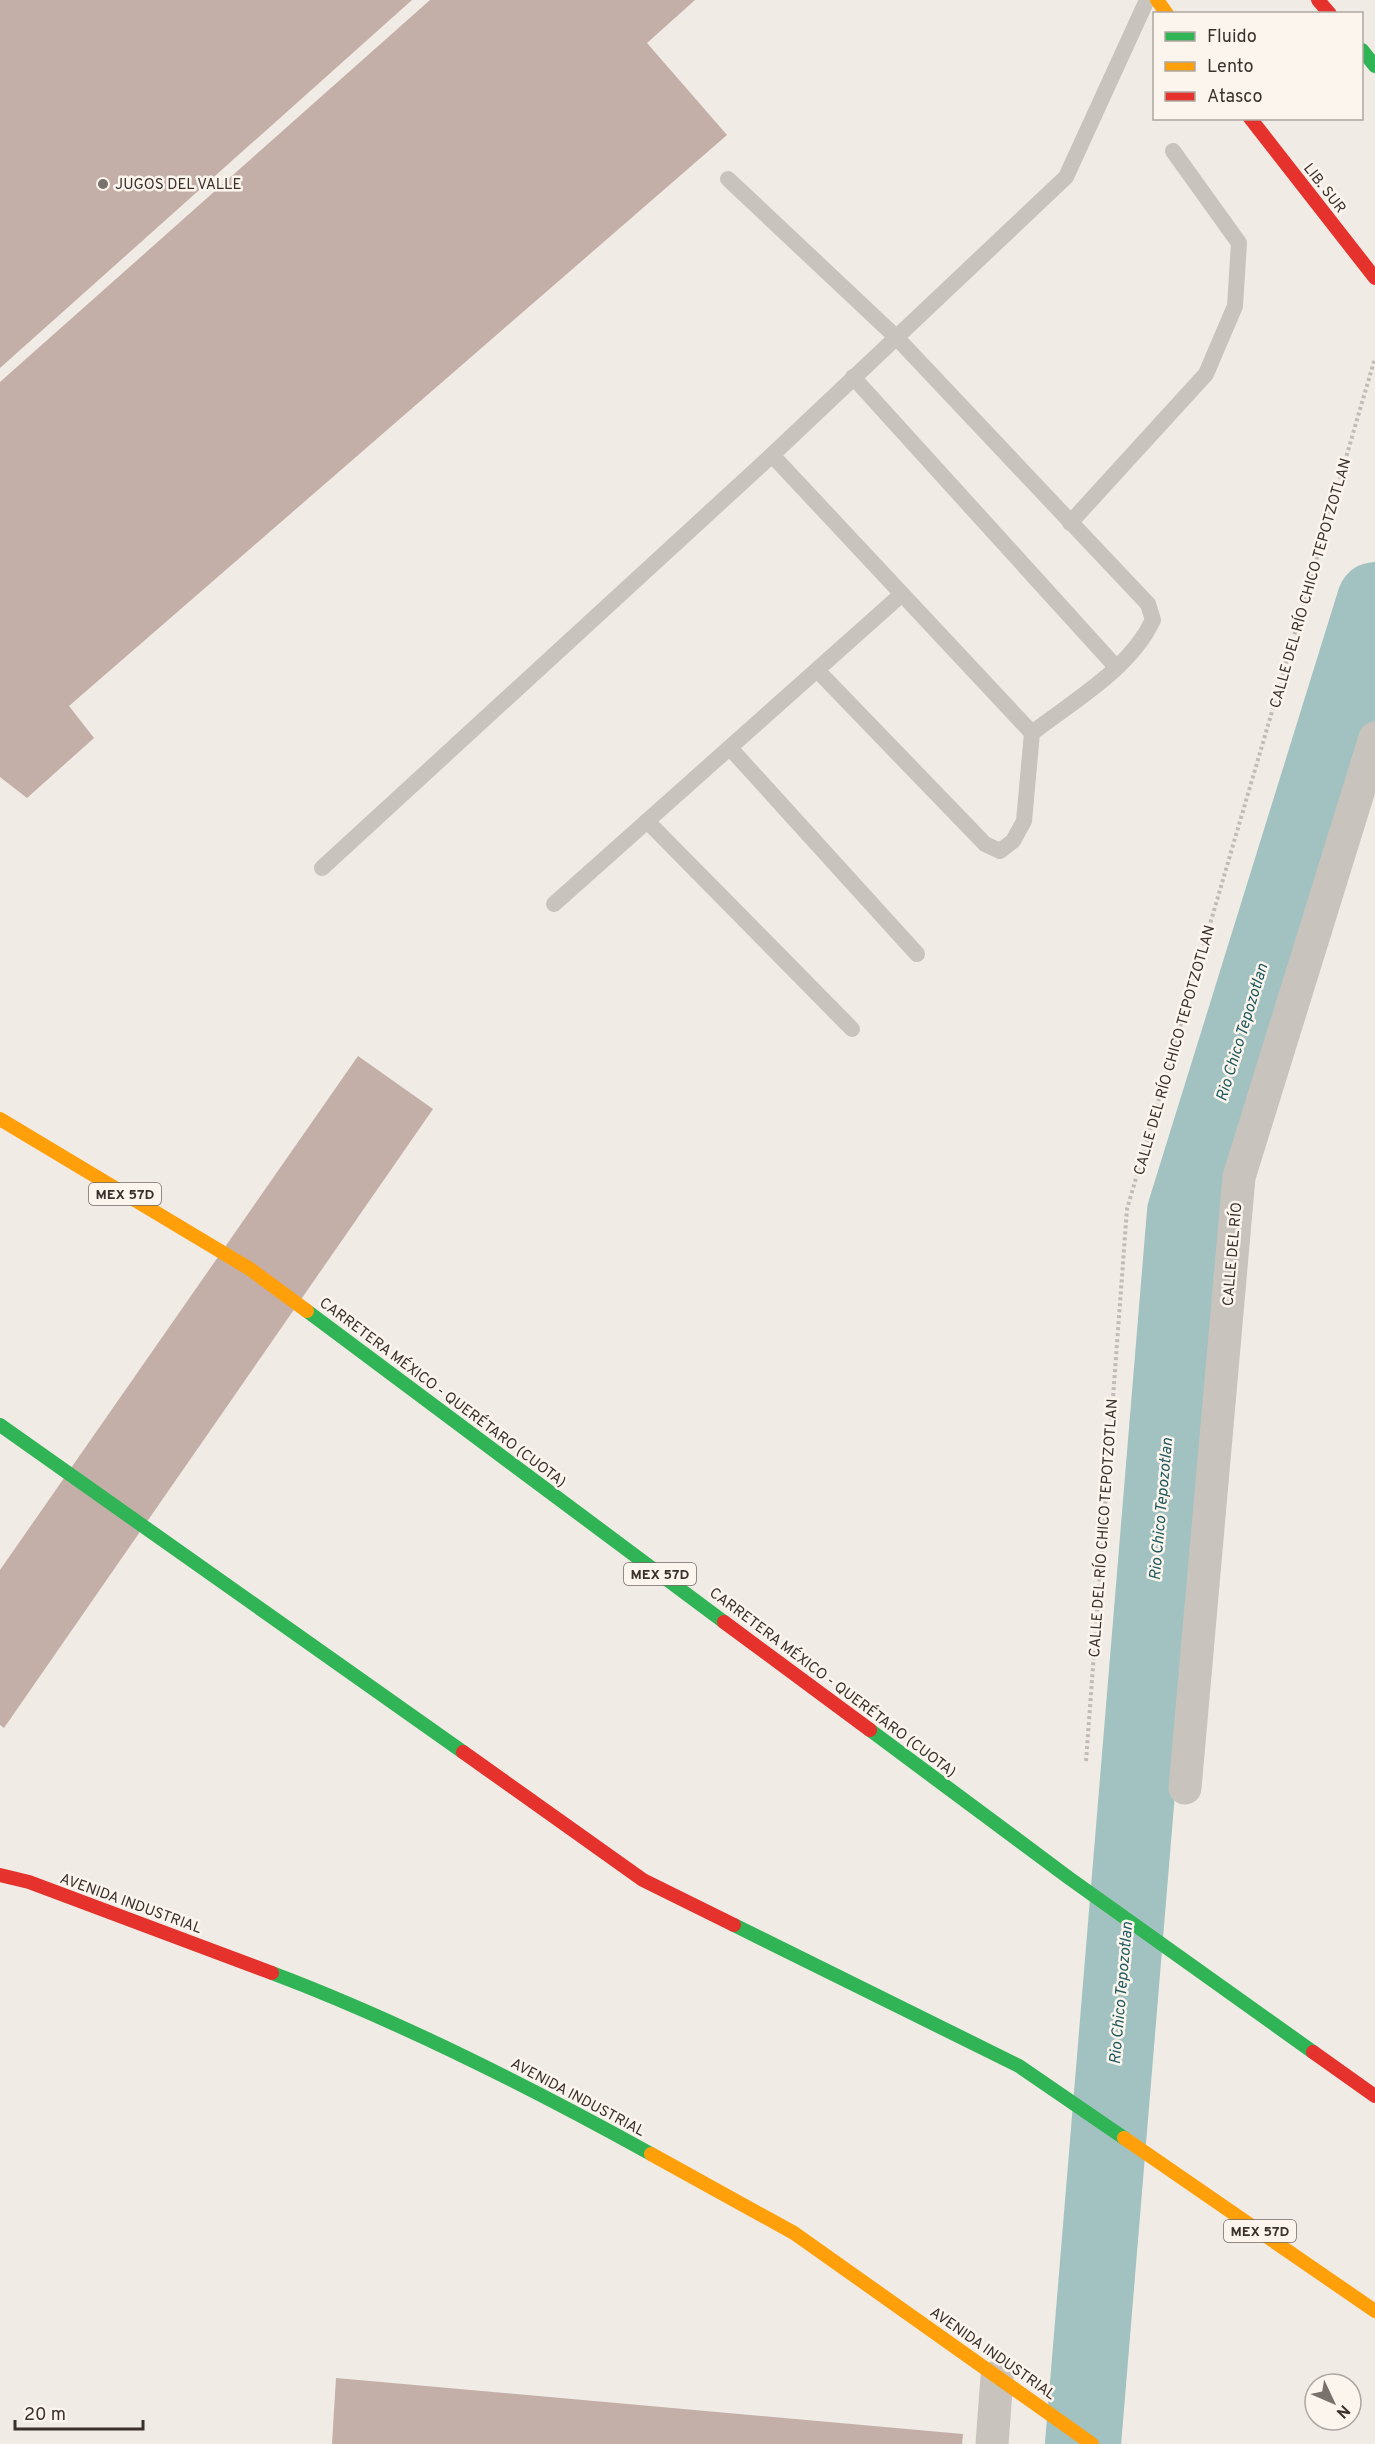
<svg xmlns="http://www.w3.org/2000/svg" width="1375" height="2444" viewBox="0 0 1375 2444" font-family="Overpass,sans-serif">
<rect width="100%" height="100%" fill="#f0ebe5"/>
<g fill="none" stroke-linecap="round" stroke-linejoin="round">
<polyline stroke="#a1c2c1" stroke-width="76" points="1083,2444 1185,1212 1375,600"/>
</g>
<g fill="#c3afa7">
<polygon points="0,0 412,0 0,368"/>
<polygon points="430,0 695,0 647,43 727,135 69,706 94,738 27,798 0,777 0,382"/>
<polygon points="358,1056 433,1109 4,1728 0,1725 0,1570"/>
<polygon points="336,2378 963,2434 962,2444 332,2444"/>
</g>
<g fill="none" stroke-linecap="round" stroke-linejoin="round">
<polyline stroke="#c2bbb6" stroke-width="4" stroke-dasharray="3 3" stroke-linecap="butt" points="1086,1761 1127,1209 1375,358"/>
<g stroke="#c9c3be" stroke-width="16">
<path d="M728,179L896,337L1148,604L1153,620C1130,669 1073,701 1032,733L1024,821L1013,841L1000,851L985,844L817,670"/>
<polyline points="853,377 1116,667"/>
<polyline points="772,455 1032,733"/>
<polyline points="1070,523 1206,374 1235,306 1239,243 1173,151"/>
<polyline points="730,748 917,954"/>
<polyline points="647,821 852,1029"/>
<polyline points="322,868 772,455 1066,177 1147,0"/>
<polyline points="554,904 902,594"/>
</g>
<g stroke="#c9c3be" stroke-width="33">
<polyline points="1185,1788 1239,1177 1375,738"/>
<polyline points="992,2444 997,2377"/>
</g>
<g stroke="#30b455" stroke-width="14">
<polyline points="1362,50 1375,66"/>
<polyline points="307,1311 724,1622"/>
<polyline points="0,1425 463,1752"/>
<polyline points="870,1730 1069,1878 1313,2052"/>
<polyline points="734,1925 1019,2066 1124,2138"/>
<path d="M272,1973C402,2022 530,2087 651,2154"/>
</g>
<g stroke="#ff9f0a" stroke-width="14">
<polyline points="1157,0 1167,14"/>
<polyline points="0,1119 250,1269 307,1311"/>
<polyline points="1124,2138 1375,2311"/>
<polyline points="651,2154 794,2233 1092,2444"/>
</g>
<g stroke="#e5322d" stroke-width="14">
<polyline points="1318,0 1330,14"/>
<polyline points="1250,118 1375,278"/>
<polyline points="724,1622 870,1730"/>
<polyline points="463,1752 643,1880 734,1925"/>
<polyline points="0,1875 29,1882 272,1973"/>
<polyline points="1313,2052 1375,2096"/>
</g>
</g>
<circle fill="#7a716c" stroke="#fbf5ee" stroke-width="2" cx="103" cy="184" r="6"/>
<g text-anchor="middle" stroke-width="5" stroke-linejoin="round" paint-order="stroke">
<g fill="#fbf5ee" stroke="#756b66" stroke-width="1.5">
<rect x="89" y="1183" width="72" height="22" rx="4.5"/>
<rect x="624" y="1563" width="72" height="22" rx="4.5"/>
<rect x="1224" y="2220" width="72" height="22" rx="4.5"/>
</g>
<g font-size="14" font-weight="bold" fill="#3b302b">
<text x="125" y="1199">MEX 57D</text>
<text x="660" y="1579">MEX 57D</text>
<text x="1260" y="2236">MEX 57D</text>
</g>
<g font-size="15" fill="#3b302b" stroke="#fbf5ee" text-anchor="start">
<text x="115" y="189">JUGOS DEL VALLE</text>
</g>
<g font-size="15" fill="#3b302b" stroke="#fbf5ee">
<text transform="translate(1325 188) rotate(52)" y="5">LIB. SUR</text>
<text transform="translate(1310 583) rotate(-74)" y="5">CALLE DEL RÍO CHICO TEPOTZOTLAN</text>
<text transform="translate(1174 1050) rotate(-74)" y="5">CALLE DEL RÍO CHICO TEPOTZOTLAN</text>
<text transform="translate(1232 1254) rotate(-85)" y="5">CALLE DEL RÍO</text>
<text transform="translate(443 1392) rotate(37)" y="5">CARRETERA MÉXICO - QUERÉTARO (CUOTA)</text>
<text transform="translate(1103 1528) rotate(-86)" y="5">CALLE DEL RÍO CHICO TEPOTZOTLAN</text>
<text transform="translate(833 1682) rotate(37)" y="5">CARRETERA MÉXICO - QUERÉTARO (CUOTA)</text>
<text transform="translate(131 1903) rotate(20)" y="5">AVENIDA INDUSTRIAL</text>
<text transform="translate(578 2097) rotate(28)" y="5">AVENIDA INDUSTRIAL</text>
<text transform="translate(993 2353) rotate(35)" y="5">AVENIDA INDUSTRIAL</text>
</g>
<g font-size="16" font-style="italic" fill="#1f5a5e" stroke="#fbf5ee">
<text transform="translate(1241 1032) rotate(-73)" y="6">Rio Chico Tepozotlan</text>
<text transform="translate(1160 1509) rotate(-85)" y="6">Rio Chico Tepozotlan</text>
<text transform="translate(1120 1993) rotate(-85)" y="6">Rio Chico Tepozotlan</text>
</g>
</g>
<rect x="1153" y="12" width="210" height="108" fill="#fbf5ee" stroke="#aea6a0" stroke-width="1.5"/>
<rect x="1165" y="32" width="30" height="9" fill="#30b455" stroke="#aea6a0" stroke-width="1.5"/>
<text x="1207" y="42" font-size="18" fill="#3b302b">Fluido</text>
<rect x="1165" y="62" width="30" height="9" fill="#ff9f0a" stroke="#aea6a0" stroke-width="1.5"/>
<text x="1207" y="72" font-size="18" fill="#3b302b">Lento</text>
<rect x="1165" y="92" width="30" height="9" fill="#e5322d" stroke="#aea6a0" stroke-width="1.5"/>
<text x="1207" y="102" font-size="18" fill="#3b302b">Atasco</text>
<g transform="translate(1333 2402) rotate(134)"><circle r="28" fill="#fbf5ee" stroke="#aea6a0" stroke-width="1.5"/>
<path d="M0-4.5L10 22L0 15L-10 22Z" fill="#7a716c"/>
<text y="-9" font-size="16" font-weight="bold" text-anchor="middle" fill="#3b302b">N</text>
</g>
<path d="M15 2420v9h128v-9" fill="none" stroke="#3b302b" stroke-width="3"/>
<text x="24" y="2420" font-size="18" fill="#3b302b" stroke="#fbf5ee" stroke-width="4.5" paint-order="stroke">20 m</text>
</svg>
